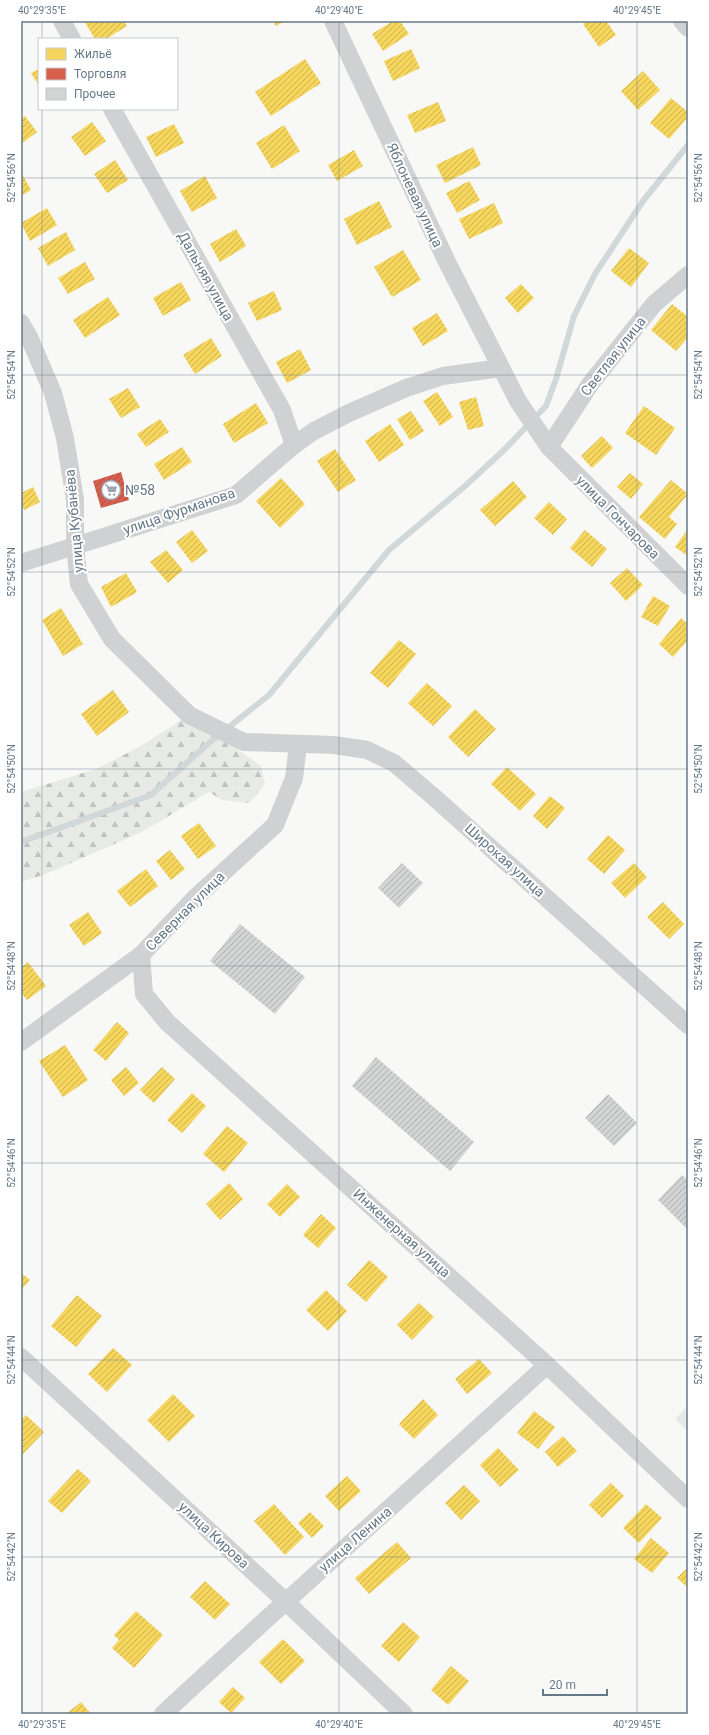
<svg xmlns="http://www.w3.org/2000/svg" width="709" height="1735" viewBox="0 0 709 1735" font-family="Roboto,sans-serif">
<defs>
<pattern id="forest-firs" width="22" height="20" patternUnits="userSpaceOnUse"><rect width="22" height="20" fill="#e8ebe5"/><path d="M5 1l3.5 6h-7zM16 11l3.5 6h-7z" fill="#c0c3bf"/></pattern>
<pattern id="homes-hatch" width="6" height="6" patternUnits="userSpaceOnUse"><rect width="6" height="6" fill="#f6d55c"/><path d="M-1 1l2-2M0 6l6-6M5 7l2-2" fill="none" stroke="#cbb252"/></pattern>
<pattern id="shops-hatch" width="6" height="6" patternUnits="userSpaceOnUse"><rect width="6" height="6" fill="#d6604d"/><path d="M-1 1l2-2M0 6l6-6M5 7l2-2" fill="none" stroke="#a85144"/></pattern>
<pattern id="building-hatch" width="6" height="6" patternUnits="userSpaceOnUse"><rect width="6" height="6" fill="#d2d3d3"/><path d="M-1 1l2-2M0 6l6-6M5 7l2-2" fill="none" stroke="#aeb0b1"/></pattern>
</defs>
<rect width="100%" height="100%" fill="#f8f8f7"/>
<polygon fill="#e7e8e8" points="688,1406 688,1432 675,1419"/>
<polygon fill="url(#forest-firs)" points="189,715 261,766 265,784 249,803 222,800 209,792 142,832 46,874 21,882 21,792 96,769 141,746"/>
<g fill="url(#homes-hatch)">
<polygon points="84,21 124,21 127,26 106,39 95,39"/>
<polygon points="273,21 285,21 276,26"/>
<polygon points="393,21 400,21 409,34 383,51 372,34"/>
<polygon points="587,21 606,21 616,35 599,47 583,24"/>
<polygon points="411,49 420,68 393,81 384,61"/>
<polygon points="305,59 321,83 271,116 255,92"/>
<polygon points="39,69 39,86 31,73"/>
<polygon points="643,71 660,90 638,110 621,91"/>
<polygon points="671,98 688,112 688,117 669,139 650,123"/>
<polygon points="438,102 446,121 415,133 407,115"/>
<polygon points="25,116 37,132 21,144 21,119"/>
<polygon points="92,122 106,141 85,156 71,137"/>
<polygon points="174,124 184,143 156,157 146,137"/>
<polygon points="284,125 300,151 272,169 256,143"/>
<polygon points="473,147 481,165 445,183 436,165"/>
<polygon points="354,150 363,166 337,181 328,165"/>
<polygon points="115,160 128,180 107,193 94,174"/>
<polygon points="21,172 31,190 21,196"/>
<polygon points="205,176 217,198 192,212 180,191"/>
<polygon points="469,181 480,200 457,213 446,193"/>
<polygon points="379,201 392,227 357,245 344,219"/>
<polygon points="494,203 503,223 469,239 459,219"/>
<polygon points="47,208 57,225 30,241 21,223"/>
<polygon points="236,229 246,246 220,262 210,244"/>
<polygon points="66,232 75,250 48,266 38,248"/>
<polygon points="629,248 649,263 631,287 611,271"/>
<polygon points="403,250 421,280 392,297 374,267"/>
<polygon points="85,262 95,279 68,294 58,278"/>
<polygon points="181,282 191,300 163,316 153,298"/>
<polygon points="521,284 534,298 518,313 505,298"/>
<polygon points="274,291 282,310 257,321 248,303"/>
<polygon points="108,297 120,315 85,338 73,320"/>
<polygon points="672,304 688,317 688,337 676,351 651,330"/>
<polygon points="437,313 448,331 423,346 412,328"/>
<polygon points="211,338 222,356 195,374 183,355"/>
<polygon points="300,349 311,370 287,383 276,362"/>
<polygon points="128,388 140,407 121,418 109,399"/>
<polygon points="437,392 453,417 440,426 423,401"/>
<polygon points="476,397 484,426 468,430 459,402"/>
<polygon points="256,403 268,423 234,443 223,424"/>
<polygon points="644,406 675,428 656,455 625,433"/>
<polygon points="411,411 424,431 410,440 397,419"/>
<polygon points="160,419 169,432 146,447 137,434"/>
<polygon points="390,424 404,445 379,462 365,441"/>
<polygon points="602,436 613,448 592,468 581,456"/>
<polygon points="182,447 192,462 164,480 154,464"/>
<polygon points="335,449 356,480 338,492 317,461"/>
<polygon points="630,473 643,484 631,499 617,487"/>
<polygon points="281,478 305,504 280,528 256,501"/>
<polygon points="671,480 688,494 669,517 677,524 665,539 639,517"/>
<polygon points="513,481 527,497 495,526 480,510"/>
<polygon points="33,487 40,502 24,510 21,504 21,493"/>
<polygon points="549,502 567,519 553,535 534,518"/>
<polygon points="688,529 688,556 675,547"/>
<polygon points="192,530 208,551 192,563 176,542"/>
<polygon points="585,530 607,549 592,567 570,548"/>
<polygon points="166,550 183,570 168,583 150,562"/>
<polygon points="627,568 643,585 626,601 610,583"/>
<polygon points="126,573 137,592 111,607 101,587"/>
<polygon points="653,596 670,606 658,626 641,617"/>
<polygon points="61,608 83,644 63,656 42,620"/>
<polygon points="681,618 688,624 688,640 673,657 659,644"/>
<polygon points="399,640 416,654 388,688 370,673"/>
<polygon points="427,683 452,706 433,726 408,703"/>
<polygon points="113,690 129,712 97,736 81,714"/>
<polygon points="475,709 496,729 468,757 448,737"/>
<polygon points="507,767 536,794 520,811 491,784"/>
<polygon points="550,796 565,808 547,829 533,816"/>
<polygon points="199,823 216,846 198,859 181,836"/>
<polygon points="608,835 625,850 604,874 587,859"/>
<polygon points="170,850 185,869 171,880 156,861"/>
<polygon points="634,863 647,877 625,898 611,883"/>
<polygon points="146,869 158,886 130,907 117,891"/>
<polygon points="663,902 684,924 669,939 647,917"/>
<polygon points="88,912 102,933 84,946 69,925"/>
<polygon points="28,962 46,986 27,1000 21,992 21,968"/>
<polygon points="117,1022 129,1033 106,1061 93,1050"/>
<polygon points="65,1045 88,1080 63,1097 39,1061"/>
<polygon points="126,1067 139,1083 124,1096 111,1080"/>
<polygon points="162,1067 175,1079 154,1103 140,1090"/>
<polygon points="192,1093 206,1106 182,1133 167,1120"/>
<polygon points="227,1126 248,1143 224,1172 203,1154"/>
<polygon points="229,1183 243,1199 220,1220 206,1204"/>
<polygon points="287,1184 300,1197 280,1217 267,1204"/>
<polygon points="321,1214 336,1228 318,1248 303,1235"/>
<polygon points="369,1260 388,1277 366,1302 347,1285"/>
<polygon points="21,1273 30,1280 21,1290"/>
<polygon points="326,1290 347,1311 328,1331 306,1310"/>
<polygon points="77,1295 102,1316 76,1347 51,1326"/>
<polygon points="419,1303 434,1317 412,1340 397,1325"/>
<polygon points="113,1348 132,1365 107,1392 88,1374"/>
<polygon points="479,1359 492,1373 467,1394 455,1379"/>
<polygon points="173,1394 195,1416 169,1442 147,1420"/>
<polygon points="423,1399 438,1415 414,1439 399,1424"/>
<polygon points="534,1411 555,1427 538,1449 517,1433"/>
<polygon points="26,1415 44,1432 21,1456 21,1420"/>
<polygon points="563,1436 577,1451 558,1467 545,1452"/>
<polygon points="498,1448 519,1470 500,1487 480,1465"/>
<polygon points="78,1469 91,1481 62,1513 48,1501"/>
<polygon points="347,1476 361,1491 339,1511 325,1496"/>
<polygon points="611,1483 624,1496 602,1518 589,1505"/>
<polygon points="464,1485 480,1501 461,1520 445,1503"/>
<polygon points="274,1504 304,1537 285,1555 254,1521"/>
<polygon points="646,1504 662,1518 639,1543 623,1528"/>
<polygon points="310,1512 324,1526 312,1538 298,1523"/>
<polygon points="651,1538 669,1553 652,1573 634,1559"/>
<polygon points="397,1542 411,1558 369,1594 355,1578"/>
<polygon points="688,1567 688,1588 677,1578"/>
<polygon points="205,1581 230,1604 215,1620 190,1597"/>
<polygon points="136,1611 163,1635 134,1668 112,1648 119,1640 114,1635"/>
<polygon points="403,1622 420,1637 399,1662 381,1646"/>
<polygon points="283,1639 305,1661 281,1684 259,1662"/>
<polygon points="451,1666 469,1681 448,1705 431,1690"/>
<polygon points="233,1687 245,1698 231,1713 219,1702"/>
<polygon points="81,1702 91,1714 66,1714"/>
</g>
<polygon fill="url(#shops-hatch)" points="121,472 129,500 101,508 93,481"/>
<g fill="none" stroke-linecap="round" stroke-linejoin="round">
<polyline stroke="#d0d8da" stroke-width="6" points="21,842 151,795 209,743 269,695 389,550 465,486 504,450 546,406 556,379 574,316 595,274 643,201 688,145"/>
</g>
<g fill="url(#building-hatch)">
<polygon points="402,863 423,883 399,908 378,888"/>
<polygon points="240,924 305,977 275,1014 210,961"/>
<polygon points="376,1057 474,1142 450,1171 352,1086"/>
<polygon points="608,1094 637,1123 614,1146 585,1118"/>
<polygon points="682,1175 688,1181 688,1230 658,1200"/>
</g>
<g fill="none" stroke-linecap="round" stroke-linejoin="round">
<g stroke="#cfd1d2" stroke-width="18">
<polyline points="62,21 72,39"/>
<polyline points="333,21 448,264 518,401 549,447 688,586"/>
<polyline points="682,21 688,28"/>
<polyline points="112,109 282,410 294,445"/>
<polyline points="21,323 29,337 53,393 65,438 75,500 75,546 79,584 112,639 189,715 244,742 334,745 367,750 394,763 435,798 688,1025"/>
<polyline points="549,447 591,383 654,304 688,275"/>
<polyline points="21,563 236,495 294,445 314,431 349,413 406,388 443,376 501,368"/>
<polyline points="141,955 144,994 167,1022 547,1365 688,1499"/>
<polyline points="21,1042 141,955 195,898 275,825 294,778 298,745"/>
<polyline points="21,1357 285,1601 404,1714"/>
<path d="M163,1714C290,1596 420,1482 547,1365"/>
</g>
</g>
<path fill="none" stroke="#667988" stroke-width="1" stroke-opacity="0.45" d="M42,21V39M339,21V1714M637,21V1714M42,109V1714M21,178H688M21,375H688M21,572H688M21,769H688M21,966H688M21,1163H688M21,1360H688M21,1557H688"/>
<defs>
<g id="supermarket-ring" transform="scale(1)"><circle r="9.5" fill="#fff" stroke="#99a5af" stroke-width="1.5"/><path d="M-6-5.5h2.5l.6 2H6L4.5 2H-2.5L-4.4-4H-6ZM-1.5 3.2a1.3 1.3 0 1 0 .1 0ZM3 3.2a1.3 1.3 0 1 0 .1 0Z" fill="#99a5af"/></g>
</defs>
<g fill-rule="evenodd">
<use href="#supermarket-ring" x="111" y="490"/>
</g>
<g text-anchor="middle" stroke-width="4" stroke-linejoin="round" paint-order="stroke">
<g font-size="14" fill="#667988" stroke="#fff">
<text transform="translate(415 195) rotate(65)" y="5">Яблоневая улица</text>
<text transform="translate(206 276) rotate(61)" y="5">Дальняя улица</text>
<text transform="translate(613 356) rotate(-52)" y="5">Светлая улица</text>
<text transform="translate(179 511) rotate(-19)" y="5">улица Фурманова</text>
<text transform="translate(618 517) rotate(45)" y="5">улица Гончарова</text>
<text transform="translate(74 521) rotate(-95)" y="5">улица Кубанёва</text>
<text transform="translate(505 860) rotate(42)" y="5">Широкая улица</text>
<text transform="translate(185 911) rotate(-45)" y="5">Северная улица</text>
<text transform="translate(402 1233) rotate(42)" y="5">Инженерная улица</text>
<text transform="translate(214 1535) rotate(43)" y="5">улица Кирова</text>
<text transform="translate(355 1539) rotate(-41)" y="5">улица Ленина</text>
</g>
<g font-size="14" fill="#667988" stroke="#fff" text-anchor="start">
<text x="125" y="495">№58</text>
</g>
</g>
<rect width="709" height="1735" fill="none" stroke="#ffffff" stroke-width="44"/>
<rect x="38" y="38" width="140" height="72" fill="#ffffff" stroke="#c2c9cf"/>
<rect x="46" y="48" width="20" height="12" fill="#f6d55c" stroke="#c2c9cf"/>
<text x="74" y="58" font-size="12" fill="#667988">Жильё</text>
<rect x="46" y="68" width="20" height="12" fill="#d6604d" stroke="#c2c9cf"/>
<text x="74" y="78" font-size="12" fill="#667988">Торговля</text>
<rect x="46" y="88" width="20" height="12" fill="#d2d3d3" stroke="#c2c9cf"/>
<text x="74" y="98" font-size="12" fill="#667988">Прочее</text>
<path d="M543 1689v6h64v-6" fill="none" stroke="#667988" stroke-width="2"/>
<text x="549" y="1689" font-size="12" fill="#667988" stroke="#ffffff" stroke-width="3" paint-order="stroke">20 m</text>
<rect x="22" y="22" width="665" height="1691" fill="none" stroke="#667988" stroke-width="1.5"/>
<g font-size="10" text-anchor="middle" fill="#667988">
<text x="42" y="14">40°29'35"E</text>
<text x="339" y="14">40°29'40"E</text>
<text x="637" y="14">40°29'45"E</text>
<text transform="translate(11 178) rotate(-90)" y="4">52°54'56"N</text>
<text transform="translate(698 178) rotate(-90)" y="4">52°54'56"N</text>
<text transform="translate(11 375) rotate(-90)" y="4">52°54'54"N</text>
<text transform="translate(698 375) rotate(-90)" y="4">52°54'54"N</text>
<text transform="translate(11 572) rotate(-90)" y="4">52°54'52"N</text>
<text transform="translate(698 572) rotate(-90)" y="4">52°54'52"N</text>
<text transform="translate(11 769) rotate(-90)" y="4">52°54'50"N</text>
<text transform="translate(698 769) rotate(-90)" y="4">52°54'50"N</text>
<text transform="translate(11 966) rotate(-90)" y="4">52°54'48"N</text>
<text transform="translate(698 966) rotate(-90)" y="4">52°54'48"N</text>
<text transform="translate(11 1163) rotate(-90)" y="4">52°54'46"N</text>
<text transform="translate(698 1163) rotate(-90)" y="4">52°54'46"N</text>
<text transform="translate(11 1360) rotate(-90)" y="4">52°54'44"N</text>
<text transform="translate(698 1360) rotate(-90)" y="4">52°54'44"N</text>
<text transform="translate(11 1557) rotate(-90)" y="4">52°54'42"N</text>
<text transform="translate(698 1557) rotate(-90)" y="4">52°54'42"N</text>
<text x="42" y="1728">40°29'35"E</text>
<text x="339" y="1728">40°29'40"E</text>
<text x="637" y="1728">40°29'45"E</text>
</g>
</svg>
